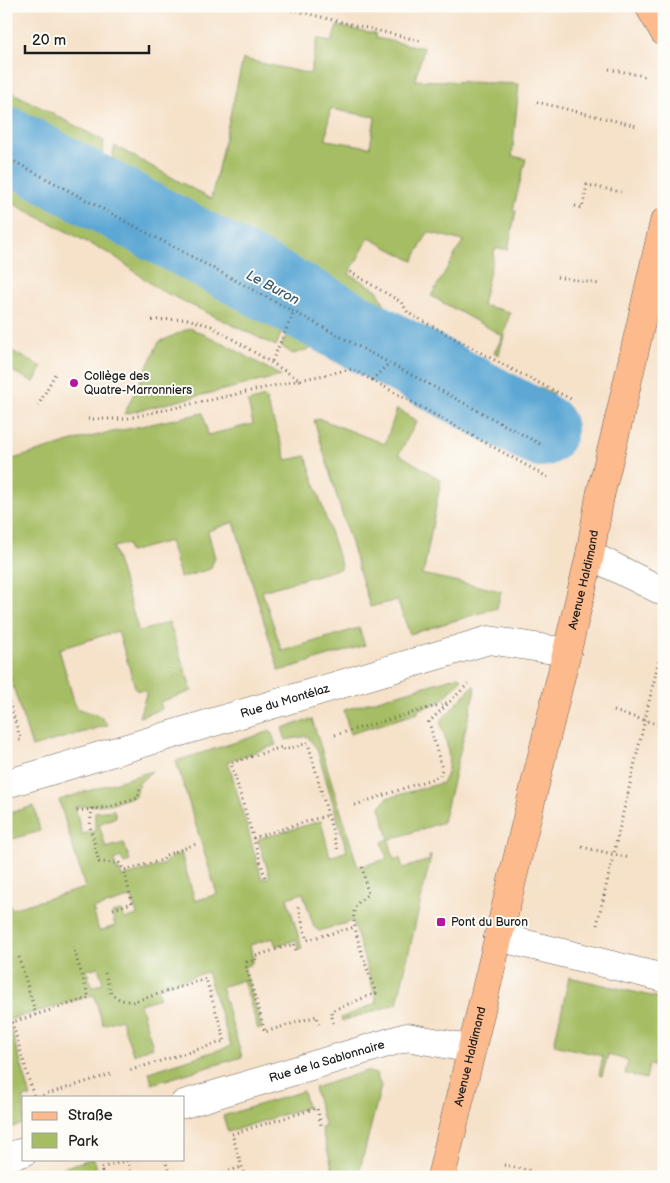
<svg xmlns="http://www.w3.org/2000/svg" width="670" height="1183" viewBox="0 0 670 1183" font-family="'Balsamiq Sans',sans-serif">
<rect width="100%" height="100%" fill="#fdfcf7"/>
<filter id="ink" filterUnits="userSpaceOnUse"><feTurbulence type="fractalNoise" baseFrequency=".02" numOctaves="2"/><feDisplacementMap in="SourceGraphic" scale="10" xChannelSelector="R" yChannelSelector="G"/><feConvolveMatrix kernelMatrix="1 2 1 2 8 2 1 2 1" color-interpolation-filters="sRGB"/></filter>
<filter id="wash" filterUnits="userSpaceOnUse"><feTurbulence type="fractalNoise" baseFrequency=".0096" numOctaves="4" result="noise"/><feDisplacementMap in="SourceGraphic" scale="20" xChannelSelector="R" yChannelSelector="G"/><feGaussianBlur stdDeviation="1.12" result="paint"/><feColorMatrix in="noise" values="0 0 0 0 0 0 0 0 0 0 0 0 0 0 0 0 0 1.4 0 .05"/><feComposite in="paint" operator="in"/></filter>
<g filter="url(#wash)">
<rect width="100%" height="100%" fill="#f6e1c9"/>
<g fill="#a5bd63" stroke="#606c40" fill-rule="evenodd">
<path d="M337,26L375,33L376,38L424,48L415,80L519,84L512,156L526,159L513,210L516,211L508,249H495L482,305L510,312L499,355L494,353L503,336L431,296L463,241L428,232L413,261L369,238L349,274L377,290L386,307L530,384L553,393L547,420L109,182L115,160L112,158L115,146L211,199L243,59L310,74L318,38L332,42ZM330,109L375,117L370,147L326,140Z"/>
<polygon points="6,89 104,141 99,175 6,125"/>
<polygon points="6,163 289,315 276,346 158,289 114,256 6,200"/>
<polygon points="295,318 374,360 368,368 323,345 293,354 281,346"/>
<polygon points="190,328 225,344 281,376 124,414 159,342"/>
<polygon points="6,348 42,367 34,382 6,368"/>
<polygon points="388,368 539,449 538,453 472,425 380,376"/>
<polygon points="265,397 287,460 306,456 342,568 262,591 282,651 359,628 365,645 279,671 234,522 208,531 215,558 210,569 180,578 170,541 129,552 127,544 113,547 139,632 169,622 192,691 160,702 162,709 139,717 147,691 136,690 118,631 59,649 76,708 100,716 108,725 32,747 6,664 6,461 80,439 203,413 208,435 253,424 248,402"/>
<polygon points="397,409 417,421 399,454 441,480 424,570 421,574 501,591 497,608 410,634 397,600 370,607 314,420 320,419 385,444"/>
<polygon points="459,676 462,679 440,702 417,710 418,713 350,734 344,710"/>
<path d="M474,685L475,690L443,822L389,840L394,860L400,858L403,868L430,860L429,856H431L397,1004L342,1021L341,1018L377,1003L353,921L319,931L314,927L303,893L287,898L302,948L299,949L296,940L276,946L273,938L250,945L253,959L251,964L244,967L262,1028L258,1029L243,980L221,987L242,1057L152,1084L149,1072L231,1046L207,972L157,988L160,998L140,1004L153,1047L133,1054L121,1019L103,1025L94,995L8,1020L31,1097H24V1124L6,1129V894L11,909L85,888L59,800L152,771L139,783L136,796L111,804L75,807L82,834L95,831V812L114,810L116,817L99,824L106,848L124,843L130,861L124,864L121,857L114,860L117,871H120L122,877L162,865L170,858L181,853L195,901L217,894L176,761L271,731L276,745L228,761L262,879L270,877L258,839L321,821L330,857L347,851L317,749L307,736L286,740L282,728L312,719L358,867L387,859L382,842L389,839L380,807L387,798L442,783C455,764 446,740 440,721ZM132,897L137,915L125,919L121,911L112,913L115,926L99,931L93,909ZM98,967L103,983L92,987L87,970Z"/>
<polygon points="34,806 40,831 6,841 6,814"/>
<polygon points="569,977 664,999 664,1068 649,1065 646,1079 625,1074 628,1060 608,1055 602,1076 599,1075 603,1056 554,1045"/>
<polygon points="366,1071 376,1074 381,1086 358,1177 335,1177 321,1128 325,1127 314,1088"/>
<polygon points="303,1091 307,1107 228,1132 223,1116"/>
<polygon points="90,1159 94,1159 99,1176 56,1177 54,1171"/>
</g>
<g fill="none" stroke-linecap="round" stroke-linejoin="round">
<polyline stroke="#5ca7d4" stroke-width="74" points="6,143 540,430"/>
</g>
</g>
<g filter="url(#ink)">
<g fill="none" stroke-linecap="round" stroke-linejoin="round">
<g stroke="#686159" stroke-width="29">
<g id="minor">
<polyline points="590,555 664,592"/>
<path id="s1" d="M6,784L489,640L567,652"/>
<polyline points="498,937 664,978"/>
<path id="s2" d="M184,1104L407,1037L472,1049"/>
<polyline points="6,1157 24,1152"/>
</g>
</g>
<g stroke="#686159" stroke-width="29">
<g id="major">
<polyline points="649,6 664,32"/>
<polyline points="619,419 664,222"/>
<path id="s3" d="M441,1177L590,555L600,496"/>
</g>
</g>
<g stroke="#686159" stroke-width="3" stroke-dasharray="1 4" stroke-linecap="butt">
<polyline points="292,10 421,41"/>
<polyline points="609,69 644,76"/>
<polyline points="537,102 637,126"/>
<polyline points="6,157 540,444"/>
<polyline points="575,206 582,208 587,185 621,192"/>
<polyline points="350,272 401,302 408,313 515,371 571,399"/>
<polyline points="557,277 599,284"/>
<polyline points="152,320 187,319 211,326 300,380 352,369 551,479"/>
<polyline points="272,361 294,312"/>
<polyline points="372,380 389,363"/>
<polyline points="38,406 55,374"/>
<polyline points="88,419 124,419 300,380"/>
<polyline points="6,693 21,740 19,740"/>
<polyline points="614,711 660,725"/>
<polyline points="335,735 450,702"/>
<polyline points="355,805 440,776 442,769 429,722 468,684"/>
<polyline points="92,808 90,826 99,862 119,863 124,870"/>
<polyline points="77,811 109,807 138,798 140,788"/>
<polyline points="253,838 328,815"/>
<polyline points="582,847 630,858"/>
<polyline points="265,877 231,763 282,747 284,750 308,743 338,851"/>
<polyline points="298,907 307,940 355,927"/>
<polyline points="113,909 132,903 124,870 163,860 166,855 196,844"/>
<polyline points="597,925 664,638"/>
<polyline points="296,950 294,944 255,956 256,960 247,962 246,966 265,1032 317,1016 319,1026"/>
<polyline points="19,957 36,1015"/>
<polyline points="105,973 111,994 121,1000 132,1002 206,979 225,1041 128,1071"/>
<polyline points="12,1022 34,1097"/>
<path d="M333,1023L331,1011L376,993C370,977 351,927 354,912C355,904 362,899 368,894L362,866"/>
<polyline points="6,1024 89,998 73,947"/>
<polyline points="38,1097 111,1074"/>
<polyline points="165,1159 170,1177"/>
<polyline points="127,1160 131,1171"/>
<polyline points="504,1165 532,1171 536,1177"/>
<polyline points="103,1177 101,1168 131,1159"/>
<polyline points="210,1177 242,1167"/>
<polyline points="245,1177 232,1134 317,1108 321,1125"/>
</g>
<use href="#minor" stroke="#fff" stroke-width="28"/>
<use href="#major" stroke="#fcba8d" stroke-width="28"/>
<g stroke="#686159" stroke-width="29" stroke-linecap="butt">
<polyline id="major-bridge" points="600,496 619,419"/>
</g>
<use href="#major-bridge" stroke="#fcba8d" stroke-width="28"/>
</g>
</g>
<g fill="#b5179e" stroke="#fdfcf7" stroke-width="2">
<circle cx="74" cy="383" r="5"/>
<rect x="436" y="917" width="10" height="10" rx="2.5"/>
</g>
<g text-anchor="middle" stroke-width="4" stroke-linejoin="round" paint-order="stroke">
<g font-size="12" fill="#1c1c1c" stroke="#fdfcf7" text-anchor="start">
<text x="84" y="380">Collège des<tspan x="84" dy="14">Quatre-Marronniers</tspan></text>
<text x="451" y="926">Pont du Buron</text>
</g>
<g font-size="12" fill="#1c1c1c" stroke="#fdfcf7">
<text dy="4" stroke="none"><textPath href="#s3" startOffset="614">Avenue Haldimand</textPath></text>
<text dy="4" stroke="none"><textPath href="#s1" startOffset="291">Rue du Montélaz</textPath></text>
<text dy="4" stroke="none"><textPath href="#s3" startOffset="124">Avenue Haldimand</textPath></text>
<text dy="4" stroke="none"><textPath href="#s2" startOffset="149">Rue de la Sablonnaire</textPath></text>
</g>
<g font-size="14" font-style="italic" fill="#395b6f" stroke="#fdfcf7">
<text transform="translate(273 287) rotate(28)" y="5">Le Buron</text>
</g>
</g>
<rect width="670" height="1183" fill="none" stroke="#fdfcf7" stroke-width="25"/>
<rect x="22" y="1096" width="162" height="65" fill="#fdfcf7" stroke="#a3a29f"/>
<rect x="32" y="1112" width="25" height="8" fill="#fcba8d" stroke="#a3a29f"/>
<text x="68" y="1120" font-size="15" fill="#1c1c1c">Straße</text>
<rect x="32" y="1133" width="25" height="15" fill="#a5bd63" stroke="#a3a29f"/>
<text x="68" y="1146" font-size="15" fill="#1c1c1c">Park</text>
<path d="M25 45v8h124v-8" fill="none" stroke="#1c1c1c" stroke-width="2.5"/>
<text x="32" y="45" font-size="15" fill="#1c1c1c" stroke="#fdfcf7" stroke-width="4" paint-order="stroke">20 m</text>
</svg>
